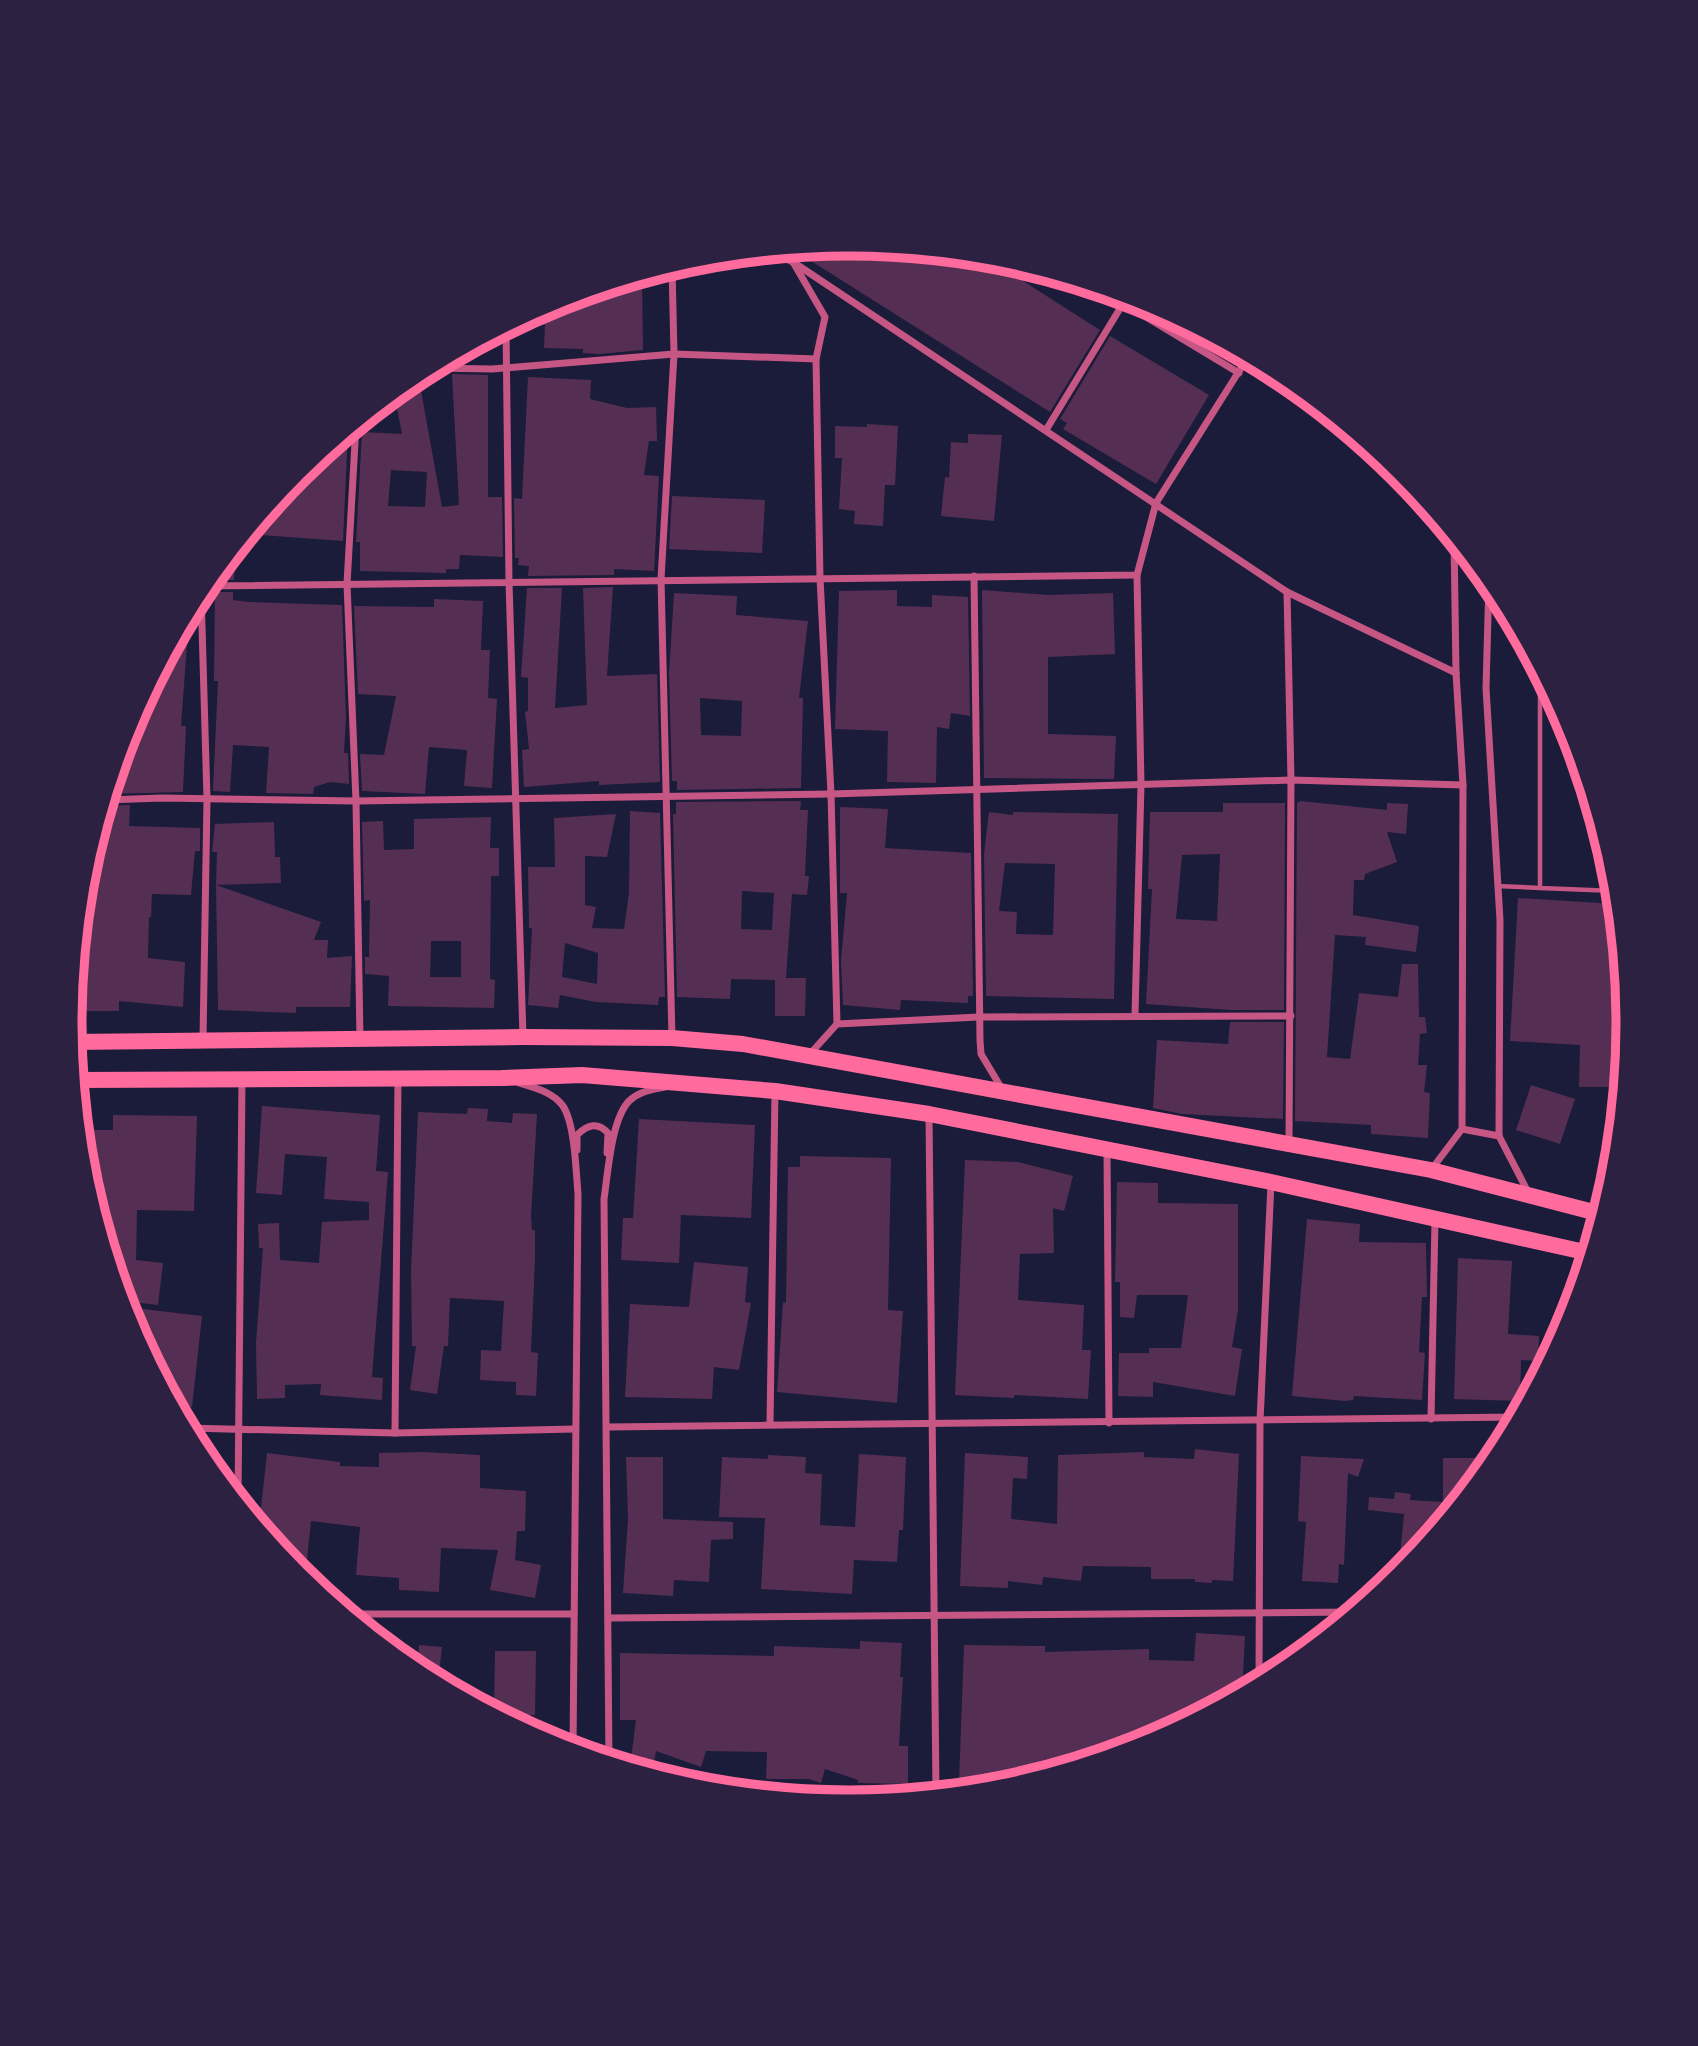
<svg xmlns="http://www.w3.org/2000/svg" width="1698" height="2046" viewBox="0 0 1698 2046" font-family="'Fira Sans Condensed',sans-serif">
<rect width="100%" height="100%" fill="#1b1b3a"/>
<g fill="#542f53" fill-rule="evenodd">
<polygon points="849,244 987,258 1100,330 1050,412 808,259 815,247"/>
<polygon points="642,276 643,350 599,354 583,353 583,349 544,348 545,325 512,324 551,303"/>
<polygon points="1110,336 1209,395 1156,484 1063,429 1067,423 1060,419"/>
<path d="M418,374L442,507L459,505L452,374L488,375V497H502L503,557L460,555L459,569H446V573L360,571V542H356L362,432L402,434L394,393ZM391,470L427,472L425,507L388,506Z"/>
<polygon points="528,377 591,380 590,399 627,408 656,407 657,441 649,441 644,475 659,476 654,571 614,569 614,575 528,576 529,566 518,565 519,558 515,558 514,498 522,499"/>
<polygon points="867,424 898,426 895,485 885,485 883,526 854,524 855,511 839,509 842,458 835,458 835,426 867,427"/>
<polygon points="348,431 343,541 247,534 298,472"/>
<polygon points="968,434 1002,435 994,521 941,516 945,477 949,478 951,442 968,443"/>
<polygon points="672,496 765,500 762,553 669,549"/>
<polygon points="235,549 234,580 215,580 215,573"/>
<polygon points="613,587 607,676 657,674 660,782 599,785 599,781 524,787 522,750 529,749 525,712 528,711 528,678 521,677 527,588 562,588 555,708 587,705 583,588"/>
<polygon points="897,590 897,606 932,607 932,595 968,597 970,716 951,713 949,729 937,727 936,783 887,782 888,731 835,729 839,591"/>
<polygon points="982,590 1049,595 1113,593 1115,654 1048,657 1048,734 1116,736 1114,779 984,778"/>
<polygon points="215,592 233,592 233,600 249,602 342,605 346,717 344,753 348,753 349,784 330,782 314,787 313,794 266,793 269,747 233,745 230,792 213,791 218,681 214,681"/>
<path d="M674,593L737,596L736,615L808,621L799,698H803L801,788L677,790V781H672L669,674ZM700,698L742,701L741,736L701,735Z"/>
<polygon points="434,599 483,601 481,650 490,650 488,698 497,699 492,788 464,786 467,750 429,747 425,794 362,791 360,754 384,755 396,696 358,694 354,606 434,607"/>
<polygon points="173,643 187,644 181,726 186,726 183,792 108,794 129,725"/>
<path d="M801,801L800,810H808L805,876H809L807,895L792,894L786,978H806L805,1016H775V980L731,979L730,999L677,997L673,814H676V802ZM742,891L774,893L772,930L741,929Z"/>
<polygon points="1300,801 1387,810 1387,803 1408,804 1406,834 1387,832 1397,862 1365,874 1364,880 1354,880 1353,915 1419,926 1416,952 1365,945 1366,937 1335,935 1327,1057 1350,1059 1359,993 1398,997 1402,964 1418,964 1419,1017 1425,1017 1427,1033 1420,1034 1418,1065 1427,1065 1424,1092 1430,1093 1428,1138 1371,1134 1371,1125 1295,1121 1297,803"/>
<path d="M1223,803H1285L1284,1010H1231L1146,1004L1152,889H1148L1150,812H1223ZM1220,854L1217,921L1176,919L1182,855Z"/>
<polygon points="130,805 129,826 200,828 200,851 195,851 191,895 152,894 151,917 149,917 148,958 185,962 183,1007 119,1001 119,1011 71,1011 83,890 89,891 90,854 105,806"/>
<polygon points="840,807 888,809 885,848 971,853 973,996 968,996 968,1003 901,1000 900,1010 843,1005 841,961 847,893 840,893"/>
<path d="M630,811L660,813L665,997H659L658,1005L596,1002L560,995L558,1008L528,1005L532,928H529L528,867H555L554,818L616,814L607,857L585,856V905L596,907L592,928L624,929L629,893ZM565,943L598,953L597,984L562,977Z"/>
<path d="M989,812L1013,815V812L1118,814L1114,999L986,996L984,854ZM1005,863L1055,864L1053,935L1016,934L1017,912L999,911Z"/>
<path d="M491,817L490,848H499V876H491L490,979L495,980L494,1008L388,1006L389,976L365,974V957H369L370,900L364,901L362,822L383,821L384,850L414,849V819ZM431,941H461V977H430Z"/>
<polygon points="274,822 275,857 280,857 281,883 216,885 217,852 212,852 215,824"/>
<polygon points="216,885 321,922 314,940 328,940 327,958 352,956 350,1007 296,1007 296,1013 218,1010"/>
<polygon points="1518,898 1616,904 1628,1023 1622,1087 1579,1087 1580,1045 1510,1041"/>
<polygon points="1230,1022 1284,1022 1283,1119 1182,1114 1153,1108 1157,1040 1228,1044"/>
<polygon points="1531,1085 1575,1099 1560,1144 1516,1130"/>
<polygon points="262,1106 380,1115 376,1171 388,1172 372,1377 383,1378 382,1400 320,1395 321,1384 285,1385 285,1398 257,1399 256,1343 263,1248 259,1248 258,1224 279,1223 280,1260 319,1263 322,1222 369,1220 369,1202 324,1199 327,1157 285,1154 282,1195 256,1193"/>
<polygon points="468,1108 488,1109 487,1121 512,1123 513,1113 537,1114 531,1216 532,1230 535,1230 535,1259 531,1352 538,1353 536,1396 516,1395 516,1382 480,1380 481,1350 501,1351 504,1301 450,1298 448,1346 444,1346 437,1394 410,1390 416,1346 412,1346 411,1271 418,1112 467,1114"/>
<polygon points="113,1115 197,1116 194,1211 137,1210 136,1260 163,1263 158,1305 123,1301 85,1175 84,1130 113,1130"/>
<polygon points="639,1119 755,1125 751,1218 681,1215 679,1263 621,1260 623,1218 633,1218"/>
<polygon points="800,1156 891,1158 888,1310 903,1311 897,1403 777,1392 783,1302 786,1303 788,1167 800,1167"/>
<polygon points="965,1160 1018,1162 1073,1176 1064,1211 1053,1208 1054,1253 1020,1254 1018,1300 1084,1305 1082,1350 1091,1350 1088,1399 1014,1395 1014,1398 955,1395"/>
<polygon points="1117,1182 1158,1183 1158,1203 1238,1204 1238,1310 1232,1347 1242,1349 1235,1396 1153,1382 1153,1397 1118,1396 1119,1353 1149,1353 1149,1348 1181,1348 1188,1295 1137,1295 1134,1318 1120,1317 1120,1282 1115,1282"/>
<polygon points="1307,1219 1360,1224 1359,1242 1426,1243 1427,1297 1422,1297 1419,1352 1425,1353 1422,1400 1354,1396 1353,1400 1345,1401 1292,1396"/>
<polygon points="1458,1258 1512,1261 1508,1334 1539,1336 1538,1361 1521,1360 1520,1401 1454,1399"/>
<polygon points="694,1262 748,1267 745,1302 751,1303 739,1370 714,1367 712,1399 625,1397 630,1304 689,1307"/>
<polygon points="143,1309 202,1316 192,1407 174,1405 139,1340"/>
<polygon points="1195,1449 1239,1454 1233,1581 1212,1580 1212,1583 1195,1582 1195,1579 1151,1579 1151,1567 1083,1566 1081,1581 1043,1577 1042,1585 1008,1581 1008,1588 960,1586 965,1453 1028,1457 1027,1479 1013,1478 1011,1519 1057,1524 1058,1455 1144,1452 1144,1457 1194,1459"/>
<polygon points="424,1452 480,1455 480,1488 526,1491 525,1531 517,1531 515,1560 541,1565 535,1598 490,1590 498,1550 441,1548 439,1592 399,1590 399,1578 356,1575 360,1527 311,1521 305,1579 259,1526 267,1453 340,1462 340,1466 379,1467 379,1453"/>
<polygon points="859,1454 906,1457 903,1530 899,1530 897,1562 854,1560 852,1594 761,1589 765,1518 719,1517 722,1457 768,1459 768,1455 806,1457 805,1473 822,1474 820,1525 855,1527"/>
<polygon points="1301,1456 1364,1459 1358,1477 1348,1473 1344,1565 1339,1564 1338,1583 1302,1581 1306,1522 1298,1521"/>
<polygon points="626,1457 663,1457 663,1519 733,1522 733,1539 711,1540 709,1582 674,1580 673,1596 623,1593 628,1519"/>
<polygon points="1443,1458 1495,1458 1398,1575 1404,1514 1368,1510 1369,1497 1394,1499 1395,1492 1411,1494 1410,1500 1443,1502"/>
<polygon points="1196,1633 1245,1636 1242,1692 1147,1743 1034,1777 1007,1776 1007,1785 959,1783 964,1645 1045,1646 1045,1652 1149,1649 1149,1660 1194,1661"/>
<polygon points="860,1641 902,1643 900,1677 903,1677 899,1746 908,1746 908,1784 858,1783 858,1780 825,1769 821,1783 809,1779 766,1779 767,1752 706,1751 701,1767 656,1751 654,1762 631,1759 636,1720 620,1720 620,1653 774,1656 774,1646 860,1649"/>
<polygon points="419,1645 442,1647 438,1682 398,1656 418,1658"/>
<polygon points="495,1651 536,1651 535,1715 524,1715 524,1728 494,1712"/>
</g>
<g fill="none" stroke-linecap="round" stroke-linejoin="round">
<g stroke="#c65784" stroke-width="4.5">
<polyline points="1540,671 1540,888 1615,891"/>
<polyline points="1497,886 1540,888"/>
</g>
<g stroke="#c65784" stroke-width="7">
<polyline points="801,249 793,262 825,317 816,359 820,578 831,794 837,1024"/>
<polyline points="772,252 793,262 1287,592 1456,673"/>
<polyline points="672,267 674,354 661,579 672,1038"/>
<polyline points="1098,288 1239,373"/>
<polyline points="506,327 509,582 523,1037"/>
<polyline points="430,368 492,369 674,354 816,359"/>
<polyline points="356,425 347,584 356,801 360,1039"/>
<polyline points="1046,430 1127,297"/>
<polyline points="974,576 980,1040 981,1054 1002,1089"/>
<polyline points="1489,580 1486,688 1500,920 1499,1136 1529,1194"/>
<polyline points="205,586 1137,575 1156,503 1248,357"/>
<polyline points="201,591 207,799 203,1040"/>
<polyline points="1287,592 1291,780 1289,1143"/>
<polyline points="106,800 162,798 356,801 831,794 1291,780 1463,785"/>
<polyline points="1135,1014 1141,785 1137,575"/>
<polyline points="809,1055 837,1024 979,1017 1291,1016"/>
<path d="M519,1083C535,1088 553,1092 563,1106C575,1124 576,1172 578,1194L573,1749"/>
<polyline points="929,1115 936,1793"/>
<polyline points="1462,1129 1499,1136"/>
<path d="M577,1150V1135C588,1124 598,1122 608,1133L607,1153"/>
<polyline points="1107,1151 1109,1423"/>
<polyline points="1431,1170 1462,1129 1463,785 1456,673 1454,538"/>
<polyline points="1431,1419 1435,1220"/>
<polyline points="770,1424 775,1091"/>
<polyline points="608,1427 1517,1417"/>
<polyline points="187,1428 395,1433 575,1429"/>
<polyline points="395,1433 398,1078"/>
<polyline points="238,1500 242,1080"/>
<polyline points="348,1614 574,1614"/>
<polyline points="609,1618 1353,1612"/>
<polyline points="1259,1683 1260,1421 1271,1183"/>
<path d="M609,1760L604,1199C608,1173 611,1120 629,1101C639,1091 652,1090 665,1087"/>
</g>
<g stroke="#ff6b9d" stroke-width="16">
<polyline points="72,1042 523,1037 672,1038 743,1044 1431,1170 1601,1214"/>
<polyline points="76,1080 502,1078 582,1075 775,1091 929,1114 1271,1182 1589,1253"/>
</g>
</g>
<path d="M0 0H1698V2046H0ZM82 1023a767 767 0 1 1 1534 0a767 767 0 1 1-1534 0Z" fill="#2d2142" fill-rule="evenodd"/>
<path fill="none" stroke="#ff6b9d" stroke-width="9" d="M82 1023a767 767 0 1 1 1534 0a767 767 0 1 1-1534 0Z"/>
</svg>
